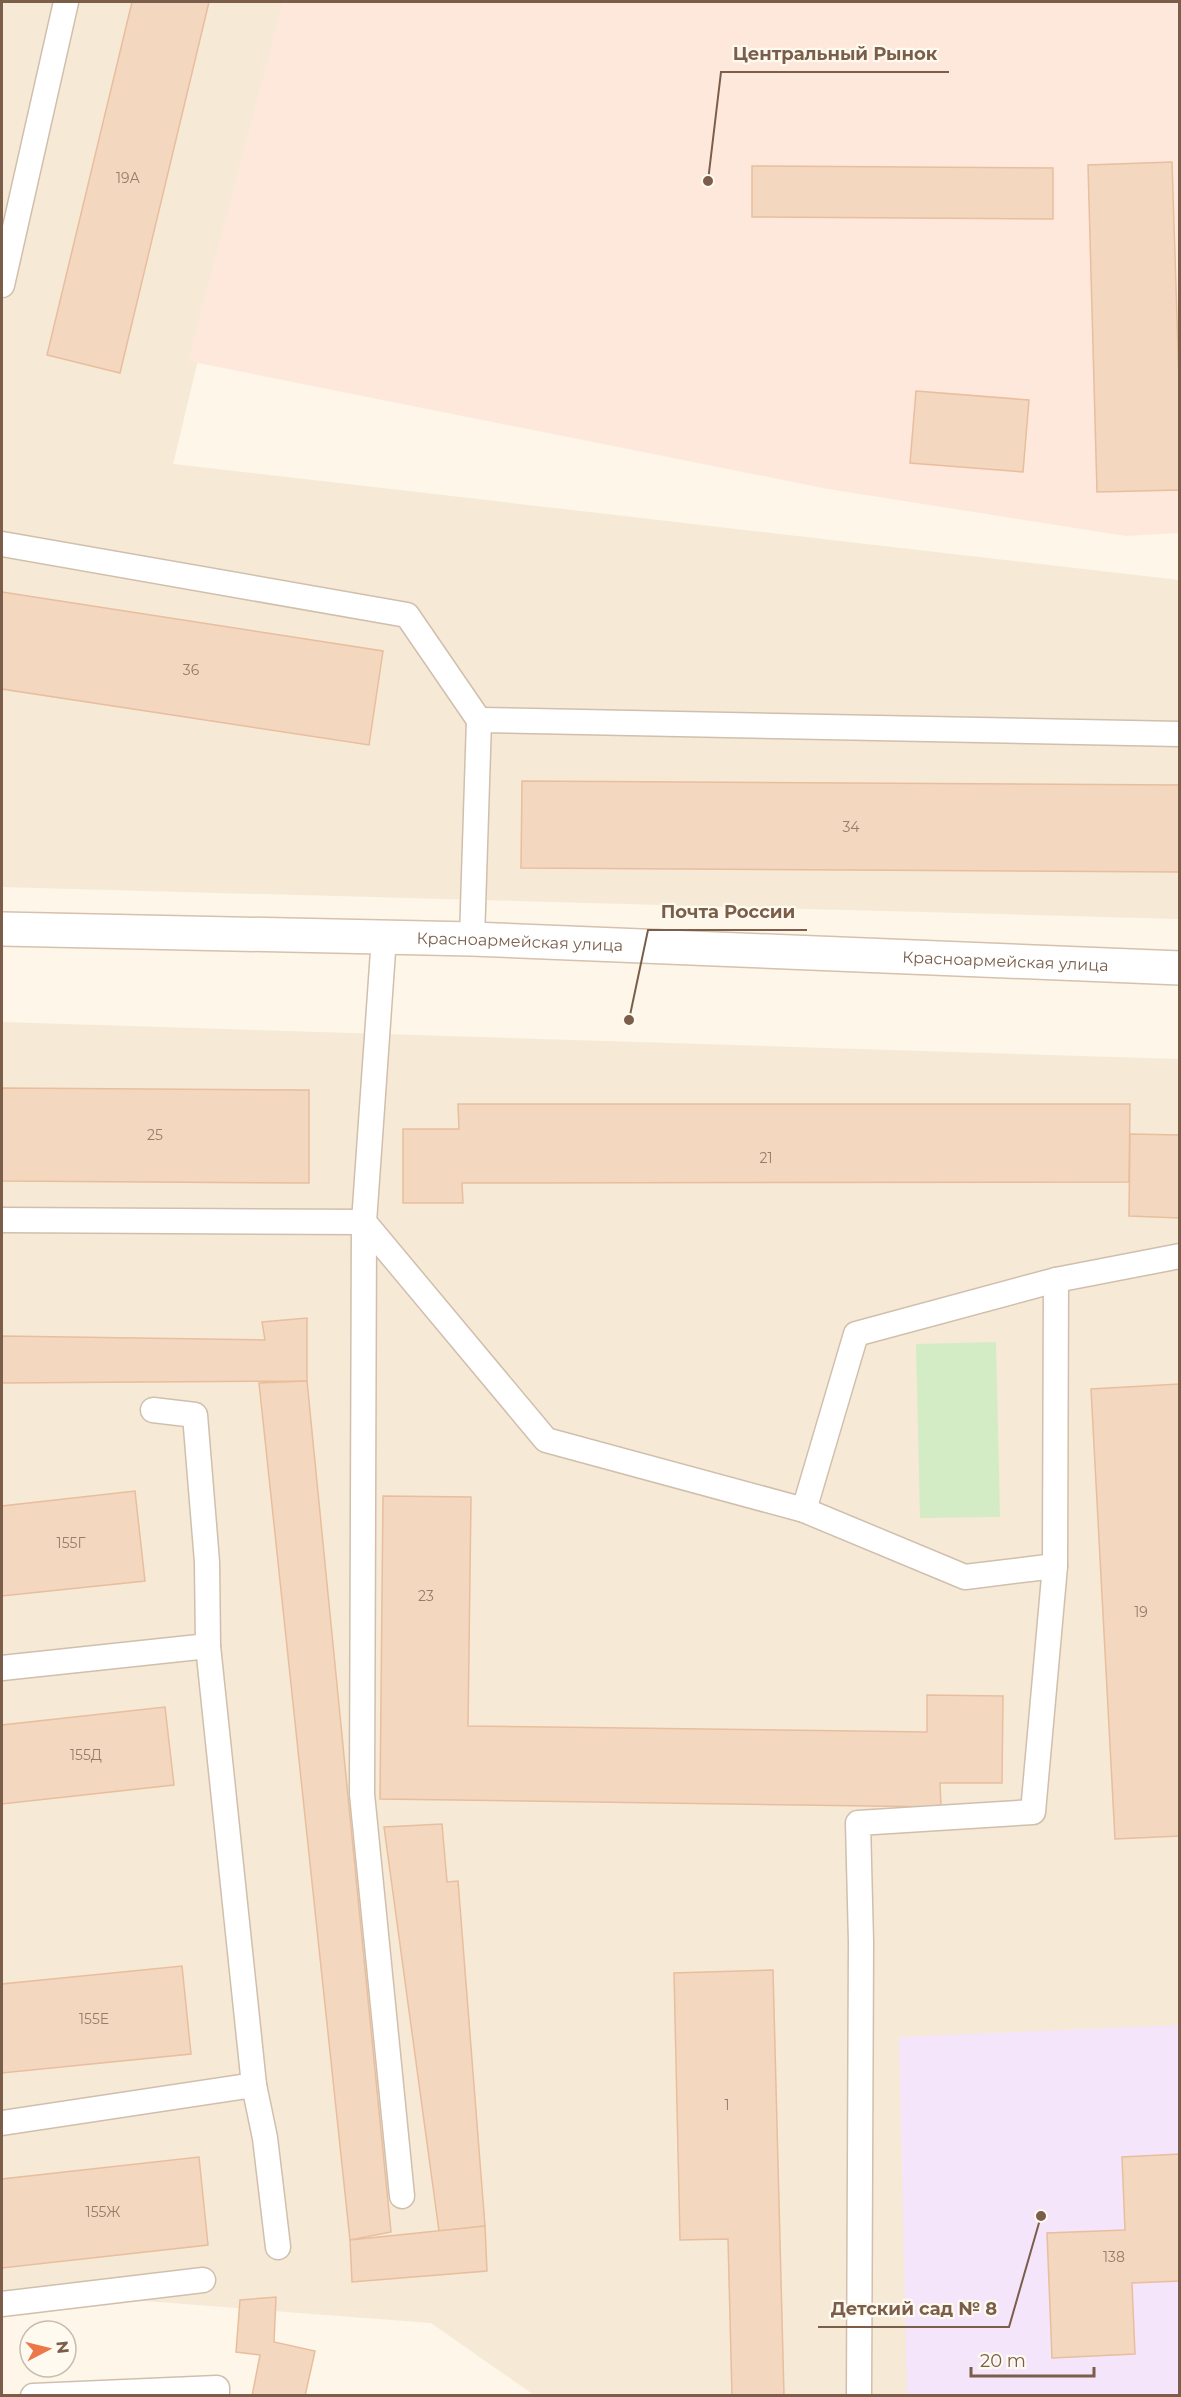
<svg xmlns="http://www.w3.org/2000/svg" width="1181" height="2397" viewBox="0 0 1181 2397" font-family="Montserrat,sans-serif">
<rect width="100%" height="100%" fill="#fdf6e9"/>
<g fill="#f6e9d6">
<polygon points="2,2 284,2 173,464 1179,580 1179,919 2,887"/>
<polygon points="2,1022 1179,1059 1179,2395 534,2395 431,2323 2,2290"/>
</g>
<polygon fill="#fee8dc" points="283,2 1179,2 1179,533 1126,536 828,489 188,361"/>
<polygon fill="#f4e5fa" points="1179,2025 1179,2395 907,2395 899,2037"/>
<polygon fill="#d3ecc6" points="996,1342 1000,1517 920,1518 916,1344"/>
<g fill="#f4d7bf" stroke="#e8be9e" stroke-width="1.5">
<polygon points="132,2 209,2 120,373 47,355"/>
<polygon points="1172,162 1180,411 1180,490 1097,492 1088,165"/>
<polygon points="752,166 1053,168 1053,219 752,217"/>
<polygon points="916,391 1029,400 1023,472 910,463"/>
<polygon points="2,592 383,651 369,745 2,689"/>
<polygon points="522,781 1180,785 1180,872 521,868"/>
<polygon points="2,1088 309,1090 309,1183 2,1181"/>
<polygon points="458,1104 1130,1104 1129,1182 462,1183 463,1203 403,1203 403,1129 459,1129"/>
<polygon points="1130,1134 1180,1135 1180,1218 1129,1216"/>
<polygon points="307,1318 307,1381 2,1383 2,1336 265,1340 262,1322"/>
<polygon points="307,1381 391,2232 350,2240 259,1383"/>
<polygon points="1179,1384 1180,1836 1115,1839 1091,1389"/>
<polygon points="135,1491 145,1581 2,1596 2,1506"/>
<polygon points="383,1496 471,1497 468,1726 927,1732 927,1695 1003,1696 1002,1783 940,1783 941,1807 380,1799"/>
<polygon points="165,1707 174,1785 2,1804 2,1725"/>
<polygon points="442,1824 447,1882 458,1881 485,2226 439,2231 384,1827"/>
<polygon points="182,1966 191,2054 2,2073 2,1984"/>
<polygon points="773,1970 784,2396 732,2396 728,2239 680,2240 674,1973"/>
<polygon points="1180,2154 1180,2281 1132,2283 1135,2354 1052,2358 1047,2233 1125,2230 1122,2157"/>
<polygon points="199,2157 208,2245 2,2268 2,2179"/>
<polygon points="485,2226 487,2271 352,2282 350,2240"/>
<polygon points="276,2297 274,2342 315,2351 305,2396 252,2396 260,2355 236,2352 240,2300"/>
</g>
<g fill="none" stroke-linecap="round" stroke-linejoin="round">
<g stroke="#d1bfad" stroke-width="27">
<g id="lane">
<polyline points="2,285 66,2"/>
<polyline points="2,544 407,615 479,720"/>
<polyline points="384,937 364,1222 546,1440 804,1510 856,1334 1056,1280 1180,1256"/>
<polyline points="472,939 479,720 1180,734"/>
<polyline points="2,1220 364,1222 362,1794 402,2196"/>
<polyline points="804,1510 965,1577 1055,1566"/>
<polyline points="208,1646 254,2085 265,2138 278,2247"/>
<polyline points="2,1668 208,1646 207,1562 195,1415 153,1410"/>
<polyline points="2,2123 254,2085"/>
<polyline points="2,2304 203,2280"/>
<polyline points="33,2396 217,2388 217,2396"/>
<polyline points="859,2396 861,1942 858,1823 1033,1812 1055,1566 1056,1280"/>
</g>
</g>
<g stroke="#d6c1ad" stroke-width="36">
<g id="secondary">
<path id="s1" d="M2,929L472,939L1180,968"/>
</g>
</g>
<use href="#lane" stroke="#fff" stroke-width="24"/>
<use href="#secondary" stroke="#fff" stroke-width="33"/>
</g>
<g text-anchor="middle" stroke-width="4.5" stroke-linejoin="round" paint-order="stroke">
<g font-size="14" fill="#987c67">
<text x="128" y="183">19А</text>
<text x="191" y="675">36</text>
<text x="851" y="832">34</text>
<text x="155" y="1140">25</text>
<text x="766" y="1163">21</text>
<text x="71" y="1548">155Г</text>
<text x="426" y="1601">23</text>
<text x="1141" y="1617">19</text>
<text x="86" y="1760">155Д</text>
<text x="94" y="2024">155Е</text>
<text x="727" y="2110">1</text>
<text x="103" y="2217">155Ж</text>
<text x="1114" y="2262">138</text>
</g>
<g font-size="16" fill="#7a5e4a" stroke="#fffaf0">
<text dy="6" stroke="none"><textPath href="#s1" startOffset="518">Красноармейская улица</textPath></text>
<text dy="6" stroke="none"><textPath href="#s1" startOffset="1004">Красноармейская улица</textPath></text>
</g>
</g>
<path fill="none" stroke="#7a5e4a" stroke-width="2" d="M708 181L721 72H949M629 1020L648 930H807M1041 2216L1009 2327H818"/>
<g fill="#7a5e4a" stroke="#fffaf0" stroke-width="2">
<circle cx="708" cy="181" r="6"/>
<circle cx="629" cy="1020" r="6"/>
<circle cx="1041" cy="2216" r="6"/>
</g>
<g font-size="18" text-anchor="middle" font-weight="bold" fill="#7a5e4a" stroke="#fffaf0" stroke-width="4.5" stroke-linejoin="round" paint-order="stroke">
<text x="835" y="60">Центральный Рынок</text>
<text x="728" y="918">Почта России</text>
<text x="914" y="2315">Детский сад № 8</text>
</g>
<rect width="1181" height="2397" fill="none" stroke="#7a5e4a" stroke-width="6"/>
<g transform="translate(48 2349) rotate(83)"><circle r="28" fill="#fffaf0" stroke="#cabcae" stroke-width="1.5"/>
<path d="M0-4.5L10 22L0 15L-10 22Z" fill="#ec7749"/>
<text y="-9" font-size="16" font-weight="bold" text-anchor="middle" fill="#7a5e4a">N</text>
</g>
<path d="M971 2367v9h123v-9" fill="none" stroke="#7a5e4a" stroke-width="3"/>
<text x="980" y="2367" font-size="18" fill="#7a5e4a" stroke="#fffaf0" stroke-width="4.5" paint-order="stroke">20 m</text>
</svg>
